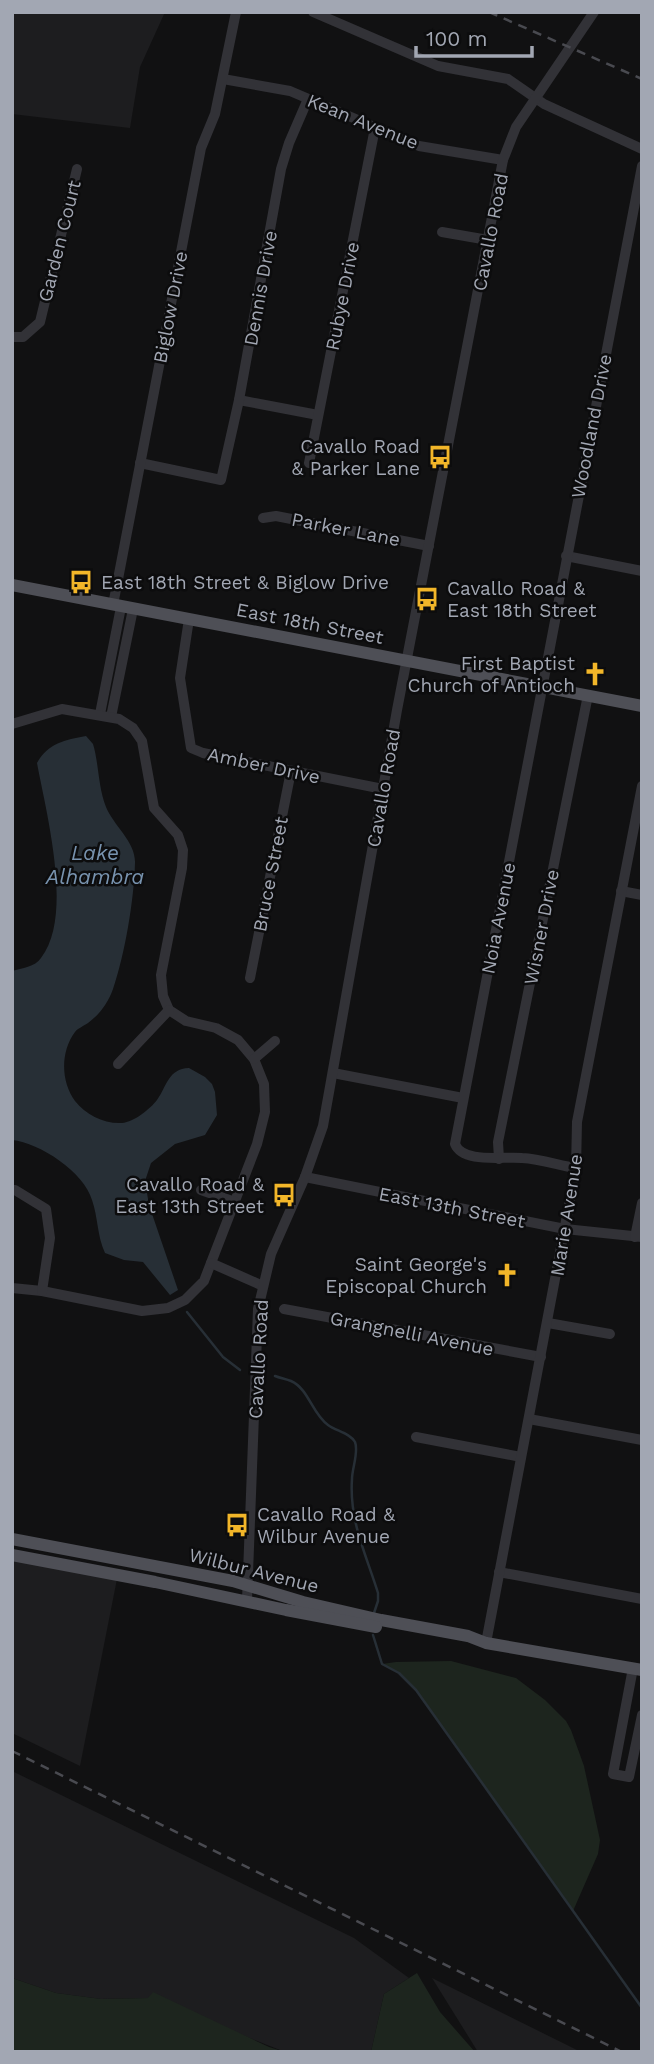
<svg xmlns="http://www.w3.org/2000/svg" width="654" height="2064" viewBox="0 0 654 2064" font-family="'Work Sans',sans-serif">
<rect width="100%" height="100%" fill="#111112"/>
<g fill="#1d1d1f">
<polygon points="12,12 165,12 140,67 130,128 12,114"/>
<polygon points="12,1558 117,1579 80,1766 12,1733"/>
<polygon points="12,1771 354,1938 409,1978 384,1994 371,2052 285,2052 148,1998 101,1999 56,1993 12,1978"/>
<polygon points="432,1978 581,2052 478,2052"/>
</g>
<g fill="#1d251e">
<polygon points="451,1661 516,1678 545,1700 566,1721 571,1730 584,1766 600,1840 598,1854 573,1911 416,1690 399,1673 382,1664 396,1662"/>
<polygon points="417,1973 440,2012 475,2052 371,2052 384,1994"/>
<polygon points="12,1978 56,1993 101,1999 148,1998 153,1992 269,2047 285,2052 12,2052"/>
</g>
<path fill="#272f36" d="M86,736L93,744C99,764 98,787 106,807C113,825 136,842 135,863C134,900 125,954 113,989C108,1003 100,1014 88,1023C84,1026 78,1028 75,1032C60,1052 61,1082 75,1101C86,1115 104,1124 122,1123C134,1122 150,1109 157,1100C167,1086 168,1069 189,1068L205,1077L212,1084L215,1092L217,1115L205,1135L175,1144L151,1163L145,1181L149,1205L178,1290L170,1295L143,1262L124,1260L105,1253C97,1236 98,1217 92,1200C84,1172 40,1143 12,1140V971C22,968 35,967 41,958C74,916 46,812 37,763C48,743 65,740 86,736Z"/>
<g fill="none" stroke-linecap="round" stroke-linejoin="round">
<g stroke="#272f36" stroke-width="2.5">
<polyline points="187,1312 223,1357 240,1370"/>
<path d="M275,1376C280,1378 286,1379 291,1381C309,1389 312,1414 328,1425C336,1431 350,1433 355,1442C359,1452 352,1468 352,1479C349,1521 366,1554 378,1593V1601L374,1613"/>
<polyline points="373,1635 382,1664 399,1673 416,1690 642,2008"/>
</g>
<g stroke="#323237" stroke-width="10">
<polyline points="313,12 438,66 508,79 544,104 642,149"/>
<polyline points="223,79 290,91 419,146 503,160"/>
<polyline points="442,232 488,240"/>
<polyline points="12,337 23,337 40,322 77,169"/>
<polyline points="239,400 318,415"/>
<polyline points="140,463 221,480 239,400 281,169 289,143 308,99"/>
<polyline points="309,463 375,128"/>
<polyline points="263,518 276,516 429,546"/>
<polyline points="566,556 642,571"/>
<polyline points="113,605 201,148 215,114 236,12"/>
<polyline points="189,619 180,678 191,748 203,753 383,789"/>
<polyline points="100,714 121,607"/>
<polyline points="111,717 133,609"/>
<polyline points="12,724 62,709 119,719 133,728 142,741 154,808 178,835 183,850 182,868 161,975 163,996 169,1010 186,1021 216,1028 238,1040 254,1059 264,1084 265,1112 257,1144 204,1281 185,1300 168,1308 142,1311 42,1291 12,1288"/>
<polyline points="621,891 642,895"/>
<polyline points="250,978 291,771"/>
<polyline points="254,1059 275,1041"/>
<polyline points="118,1064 169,1010"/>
<polyline points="333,1073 463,1098"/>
<polyline points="499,1159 498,1142 588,695"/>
<path d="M576,1168C558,1165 540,1159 522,1158C504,1156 463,1164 455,1144L642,166"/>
<polyline points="305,1177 565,1229 642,1237"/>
<polyline points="12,1190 15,1190 46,1209 50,1238 42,1291"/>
<polyline points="201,1190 235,1202"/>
<polyline points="635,1237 642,1203"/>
<polyline points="211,1263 263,1286"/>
<polyline points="284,1309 541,1357"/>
<polyline points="548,1323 610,1334"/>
<polyline points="529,1419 642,1440"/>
<polyline points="416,1437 521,1457"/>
<polyline points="499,1572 642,1599"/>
<polyline points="247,1600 258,1309 271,1254 305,1177 323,1126 397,710 503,160 516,127 594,12"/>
<polyline points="486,1643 576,1168 577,1122 642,786"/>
<polyline points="633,1668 613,1774 629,1777 642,1715"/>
</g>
<g stroke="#4e4f56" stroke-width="12">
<polyline points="12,585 642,706"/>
<polyline points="12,1539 233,1581 303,1602 381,1620 468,1636 486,1643 642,1670"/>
<polyline points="12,1555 155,1582 286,1610 376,1627"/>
</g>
<g stroke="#494a50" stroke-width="2.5" stroke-dasharray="9 7" stroke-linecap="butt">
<polyline points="489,12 642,79"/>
<polyline points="12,1751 622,2052"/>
</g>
</g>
<defs>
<g id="bus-bare" transform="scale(1.89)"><path d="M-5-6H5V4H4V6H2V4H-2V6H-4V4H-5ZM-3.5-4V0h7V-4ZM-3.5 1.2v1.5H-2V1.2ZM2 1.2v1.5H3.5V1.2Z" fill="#f2b629" stroke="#0c0c0d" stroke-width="2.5" paint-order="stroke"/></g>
<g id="church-bare" transform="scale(1.89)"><path d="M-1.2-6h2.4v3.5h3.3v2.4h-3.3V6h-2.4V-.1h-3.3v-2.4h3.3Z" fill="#f2b629" stroke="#0c0c0d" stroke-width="2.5" paint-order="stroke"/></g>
</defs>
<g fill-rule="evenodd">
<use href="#bus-bare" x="440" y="457"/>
<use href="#bus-bare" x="81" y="582"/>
<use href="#bus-bare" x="427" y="599"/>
<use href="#church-bare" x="595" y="674"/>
<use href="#bus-bare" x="284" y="1195"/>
<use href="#church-bare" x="507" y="1275"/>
<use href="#bus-bare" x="237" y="1525"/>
</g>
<g text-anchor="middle" stroke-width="5" stroke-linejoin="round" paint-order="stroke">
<g font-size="19" fill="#a2a7b3" stroke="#0c0c0d">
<text transform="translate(363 121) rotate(22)" y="7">Kean Avenue</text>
<text transform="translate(490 232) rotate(-79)" y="7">Cavallo Road</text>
<text transform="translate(59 241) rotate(-76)" y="7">Garden Court</text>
<text transform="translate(260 288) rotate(-80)" y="7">Dennis Drive</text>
<text transform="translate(342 296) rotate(-79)" y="7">Rubye Drive</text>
<text transform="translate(170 307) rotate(-79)" y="7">Biglow Drive</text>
<text transform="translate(591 426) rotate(-79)" y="7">Woodland Drive</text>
<text transform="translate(346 529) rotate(11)" y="7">Parker Lane</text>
<text transform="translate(310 623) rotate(11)" y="7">East 18th Street</text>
<text transform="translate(264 765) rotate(12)" y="7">Amber Drive</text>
<text transform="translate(383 788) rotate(-80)" y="7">Cavallo Road</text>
<text transform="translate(270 874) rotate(-79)" y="7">Bruce Street</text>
<text transform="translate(498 918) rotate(-79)" y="7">Noia Avenue</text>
<text transform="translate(541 927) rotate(-79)" y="7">Wisner Drive</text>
<text transform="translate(452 1207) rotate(11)" y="7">East 13th Street</text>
<text transform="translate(566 1215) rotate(-81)" y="7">Marie Avenue</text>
<text transform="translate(412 1333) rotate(11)" y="7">Grangnelli Avenue</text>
<text transform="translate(258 1359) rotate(-87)" y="7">Cavallo Road</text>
<text transform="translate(254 1570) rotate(14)" y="7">Wilbur Avenue</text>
</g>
<g font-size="19" fill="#a2a7b3" stroke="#0c0c0d" text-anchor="end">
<text x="420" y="453">Cavallo Road<tspan x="420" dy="22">&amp; Parker Lane</tspan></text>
<text x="101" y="589" text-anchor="start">East 18th Street &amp; Biglow Drive</text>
<text x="447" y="595" text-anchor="start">Cavallo Road &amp;<tspan x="447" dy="22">East 18th Street</tspan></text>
<text x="575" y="670">First Baptist<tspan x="575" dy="22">Church of Antioch</tspan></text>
<text x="264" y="1191">Cavallo Road &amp;<tspan x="264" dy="22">East 13th Street</tspan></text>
<text x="487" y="1271">Saint George's<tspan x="487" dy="22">Episcopal Church</tspan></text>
<text x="257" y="1521" text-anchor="start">Cavallo Road &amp;<tspan x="257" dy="22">Wilbur Avenue</tspan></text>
</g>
<g font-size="21" font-style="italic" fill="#7893af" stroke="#0c0c0d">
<text x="95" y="860">Lake<tspan x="95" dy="24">Alhambra</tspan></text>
</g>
</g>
<rect width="654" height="2064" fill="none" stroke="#a2a7b3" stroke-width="28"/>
<path d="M416 46v10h116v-10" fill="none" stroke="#a2a7b3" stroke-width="3.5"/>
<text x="426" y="46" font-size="21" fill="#a2a7b3" stroke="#0c0c0d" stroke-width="5" paint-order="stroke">100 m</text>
</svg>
